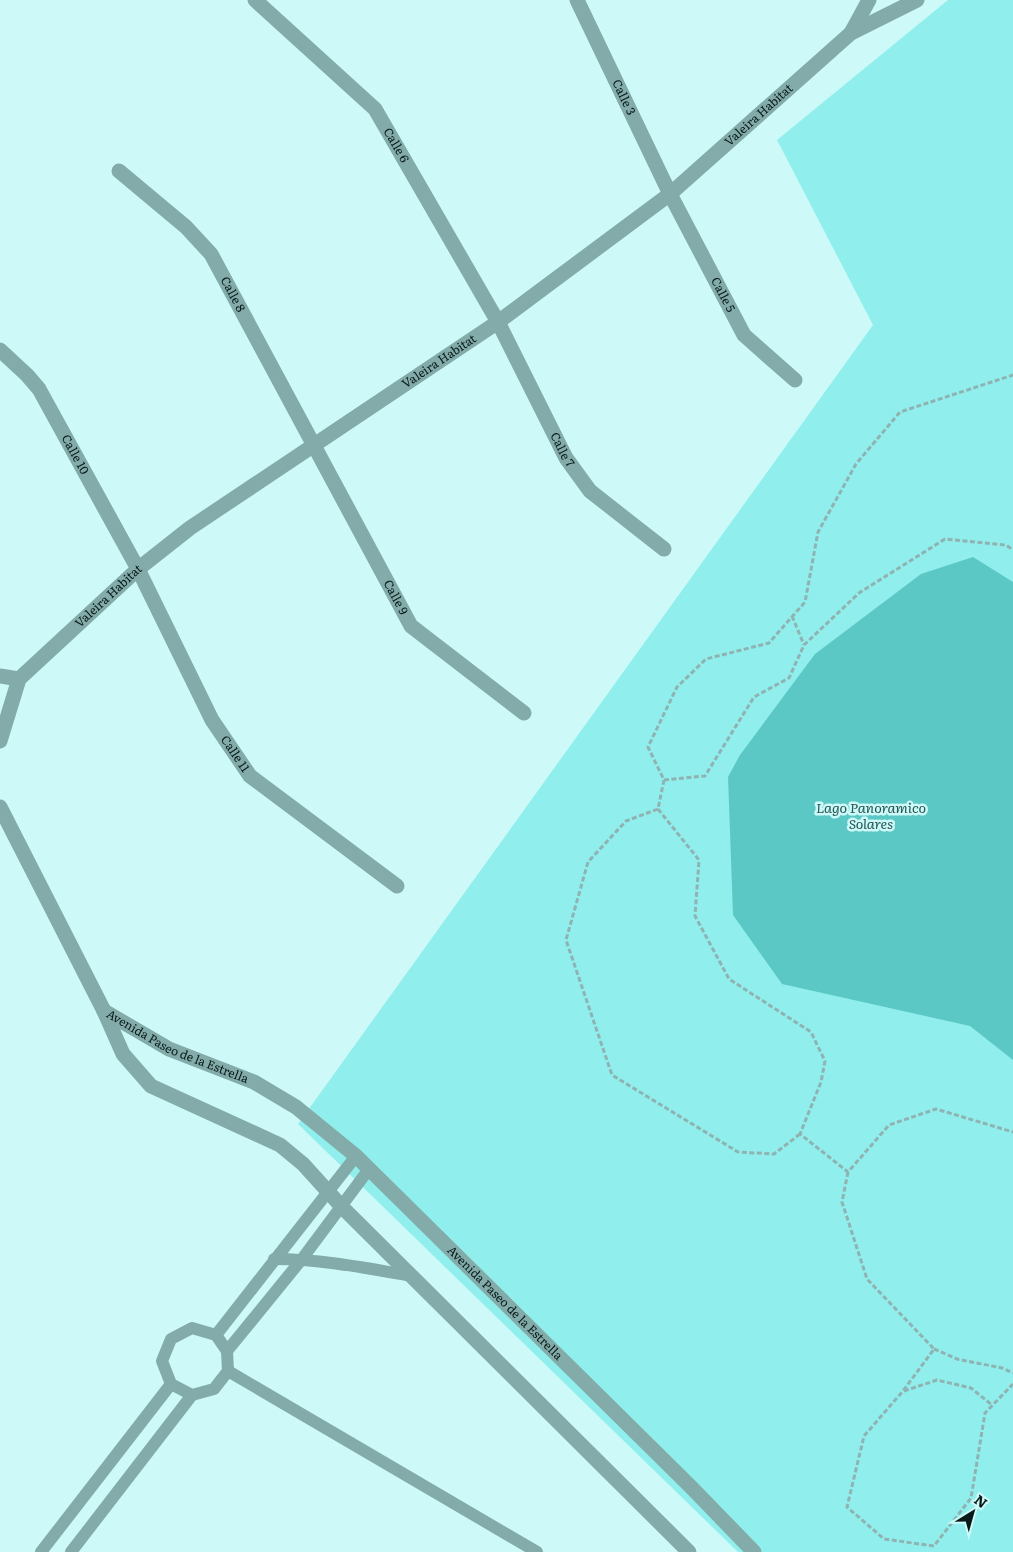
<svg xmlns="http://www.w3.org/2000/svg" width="1013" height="1552" viewBox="0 0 1013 1552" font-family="Literata,serif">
<rect width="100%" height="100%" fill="#cdfaf9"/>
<polygon fill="#90efec" points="948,0 1013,0 1013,1552 738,1552 298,1124 873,325 777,140"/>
<polygon fill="#5cc8c5" points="973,557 1013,582 1013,1060 970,1026 782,984 733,915 728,777 740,755 815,654 921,574"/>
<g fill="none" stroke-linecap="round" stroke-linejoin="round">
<g stroke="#8fb3b2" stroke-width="3" stroke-dasharray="5 2.5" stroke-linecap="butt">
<polyline points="792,616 804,645"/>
<polyline points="664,780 705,776 754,697 789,678 804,645 859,593 945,539 1006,545 1013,550"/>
<polyline points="658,809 699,860 695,916 729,979 811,1032 825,1061 821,1082 800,1134 848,1172 889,1125 936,1109 1013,1132"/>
<polyline points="800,1134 774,1154 738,1152 612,1075 566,940 588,862 626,821 658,809 664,780 648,747 677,687 706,659 769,643 805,602 818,532 856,464 900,412 1013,375"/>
<polyline points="848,1172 842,1202 867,1279 934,1349 903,1391 864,1436 847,1507 884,1539 934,1546 971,1498 985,1413 1013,1384"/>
<polyline points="934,1349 957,1359 1002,1368 1013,1373"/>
<polyline points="904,1391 937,1380 971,1388 992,1405"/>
</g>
<g stroke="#82aba9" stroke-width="12">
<path d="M274,1259C321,1259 366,1268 412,1276"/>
<polygon points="192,1328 216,1335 227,1351 228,1371 214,1389 192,1395 171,1384 162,1361 171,1339"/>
<polyline points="216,1335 356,1156"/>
<polyline points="227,1351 302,1259 369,1169"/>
<polyline points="228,1371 537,1552"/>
<polyline points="41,1552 171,1384"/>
<polyline points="71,1552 192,1395"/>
</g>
<g stroke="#82aba9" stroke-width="15">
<path id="s1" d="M255,0L375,109L498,322L566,458L590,491L664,549"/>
<path id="s2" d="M577,0L670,194L744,335L795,380"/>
<polyline points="851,33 869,0"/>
<path id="s3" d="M119,171L186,227L211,254L411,626L524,713"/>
<path id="s4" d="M0,350L27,375L39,389L138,569L212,720L250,776L397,886"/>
<polyline points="0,676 19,679"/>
<path id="s5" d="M19,679L138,569L190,528L498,322L670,194L851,33L917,0"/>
<polyline points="0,741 19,679"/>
<polyline points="0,807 104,1011 123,1054 151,1086 280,1145 303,1164 342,1207 689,1552"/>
<path id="s6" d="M104,1011L169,1049L254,1082L296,1107L356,1156L692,1488L754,1552"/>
</g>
</g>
<g text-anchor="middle" stroke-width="5" stroke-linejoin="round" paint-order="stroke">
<g font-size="12" fill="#091a19" stroke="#cdfaf9">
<text dy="4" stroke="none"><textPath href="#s2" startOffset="108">Calle 3</textPath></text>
<text dy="4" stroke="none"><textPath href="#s5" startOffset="932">Valeira Habitat</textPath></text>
<text dy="4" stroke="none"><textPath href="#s1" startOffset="204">Calle 6</textPath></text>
<text dy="4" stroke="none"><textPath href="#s3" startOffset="170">Calle 8</textPath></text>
<text dy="4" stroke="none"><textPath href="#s2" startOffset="329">Calle 5</textPath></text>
<text dy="4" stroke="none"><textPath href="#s5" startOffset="528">Valeira Habitat</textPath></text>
<text dy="4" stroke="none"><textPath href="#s1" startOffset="551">Calle 7</textPath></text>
<text dy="4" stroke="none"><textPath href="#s4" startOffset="130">Calle 10</textPath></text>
<text dy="4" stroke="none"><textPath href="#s5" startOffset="122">Valeira Habitat</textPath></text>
<text dy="4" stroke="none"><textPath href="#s3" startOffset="514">Calle 9</textPath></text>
<text dy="4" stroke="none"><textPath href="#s4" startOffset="470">Calle 11</textPath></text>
<text dy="4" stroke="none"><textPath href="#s6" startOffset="82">Avenida Paseo de la Estrella</textPath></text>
<text dy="4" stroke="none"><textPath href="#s6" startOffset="502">Avenida Paseo de la Estrella</textPath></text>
</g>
<g font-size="14" font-style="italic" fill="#265554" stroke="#cdfaf9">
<text x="871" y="813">Lago Panoramico<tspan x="871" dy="16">Solares</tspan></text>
</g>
</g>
<g transform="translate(973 1512) rotate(37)" stroke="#cdfaf9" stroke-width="4" paint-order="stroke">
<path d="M0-4L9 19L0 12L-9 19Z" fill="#091a19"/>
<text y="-8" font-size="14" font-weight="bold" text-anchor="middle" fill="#091a19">N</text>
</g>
</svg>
